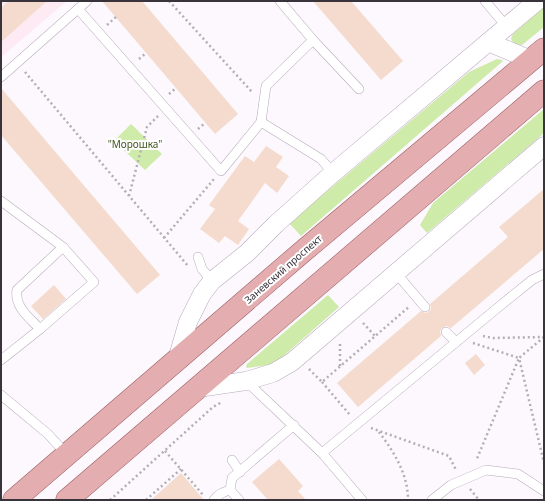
<svg xmlns="http://www.w3.org/2000/svg" width="545" height="501" viewBox="0 0 545 501" font-family="'Noto Sans',sans-serif">
<rect width="100%" height="100%" fill="#fcf8fd"/>
<polygon fill="#fdeaf2" points="1,1 67,1 1,57"/>
<g fill="#ceeba9">
<polygon points="544,7 544,27 522,45 514,44 511,39 512,35"/>
<polygon points="497,59 502,60 503,61 301,236 289,223 469,72"/>
<polygon points="544,109 544,131 542,135 427,233 420,225 433,203"/>
<polygon points="131,124 162,154 145,170 114,141"/>
<polygon points="328,295 339,307 279,360 269,365 247,368 246,366 247,364"/>
</g>
<g fill="#f4dbcd">
<polygon points="9,1 47,1 1,42 1,8"/>
<polygon points="102,1 142,1 238,114 215,134"/>
<polygon points="313,1 351,1 403,61 381,80"/>
<polygon points="1,88 160,275 137,294 1,135"/>
<polygon points="266,146 283,157 276,167 289,176 277,193 265,183 238,221 249,229 238,245 225,236 219,243 200,229 215,209 209,205 245,156 254,162"/>
<polygon points="544,189 544,249 451,328 447,326 442,328 440,331 441,336 358,407 337,383 421,311 426,313 429,311 431,309 430,304 508,237 499,227"/>
<polygon points="54,285 66,299 43,319 31,306"/>
<polygon points="476,354 485,365 474,375 465,363"/>
<polygon points="279,459 303,486 298,491 306,500 268,500 252,482"/>
<polygon points="181,473 204,500 151,500"/>
</g>
<g fill="none" stroke-linecap="round" stroke-linejoin="round">
<g stroke="#b8a8bc" stroke-width="10">
<g id="service">
<polyline points="280,1 313,40 359,89"/>
<polyline points="485,1 507,27"/>
<polyline points="78,9 221,171 261,122 321,159 333,173"/>
<polyline points="1,77 87,1"/>
<polyline points="261,122 266,86 313,40"/>
<polyline points="1,201 63,247 94,282 40,329 1,360"/>
<polyline points="198,257 202,269 212,281"/>
<polyline points="396,273 425,307"/>
<path d="M40,329C30,318 14,307 17,290L63,247"/>
<polyline points="446,332 456,342"/>
<polyline points="246,381 322,453 501,305 532,280 544,274"/>
<polyline points="1,395 48,434 66,454"/>
<polyline points="322,453 362,500"/>
<polyline points="232,460 240,472"/>
<path d="M214,500C218,494 223,492 230,490"/>
<polyline points="239,500 230,490 232,478 294,425"/>
<polyline points="432,500 451,485 486,470 518,474 544,491"/>
</g>
</g>
<g stroke="#b8a8bc" stroke-width="19">
<g id="minor">
<polyline points="488,42 531,60"/>
<polyline points="177,360 188,322 202,294 212,281 247,253 276,224 333,173 537,1"/>
<polyline points="198,388 246,381 273,373 292,362 544,146"/>
</g>
</g>
<g stroke="#9c5f64" stroke-width="23">
<g id="primary">
<polyline points="14,500 301,253 544,49"/>
<polyline points="67,500 544,91"/>
</g>
</g>
<g stroke="#b3aeb4" stroke-width="2.5" stroke-dasharray="2 3" stroke-linecap="butt">
<polyline points="169,1 252,92"/>
<polyline points="107,25 116,17"/>
<polyline points="139,59 146,53"/>
<polyline points="25,72 188,266"/>
<polyline points="169,94 176,88"/>
<polyline points="198,129 205,123"/>
<polyline points="129,196 147,127 158,116"/>
<polyline points="164,238 214,179"/>
<polyline points="363,323 375,336"/>
<polyline points="483,336 493,338 544,337"/>
<polyline points="544,337 519,358 544,463"/>
<polyline points="473,343 519,358 476,461"/>
<polyline points="340,366 340,343"/>
<polyline points="309,369 322,382 410,306"/>
<polyline points="322,382 350,415"/>
<polyline points="371,428 449,456 456,470"/>
<path d="M379,432C394,452 408,474 408,500"/>
<polyline points="165,451 204,496"/>
<polyline points="470,489 479,500"/>
<polyline points="110,500 213,407 222,402"/>
<polyline points="146,500 181,469"/>
</g>
<use href="#service" stroke="#fff" stroke-width="9"/>
<use href="#minor" stroke="#fff" stroke-width="18"/>
<use href="#primary" stroke="#e4adaf" stroke-width="22"/>
</g>
<g text-anchor="middle" stroke-width="4" stroke-linejoin="round" paint-order="stroke">
<g font-size="10" fill="#40561e" stroke="#fff">
<text x="135" y="148">"Морошка"</text>
</g>
<g font-size="10" fill="#39333b" stroke="#fff">
<text transform="translate(283 269) rotate(-41)" y="4">Заневский проспект</text>
</g>
</g>
<rect width="545" height="501" fill="none" stroke="#39333b" stroke-width="4"/>
</svg>
